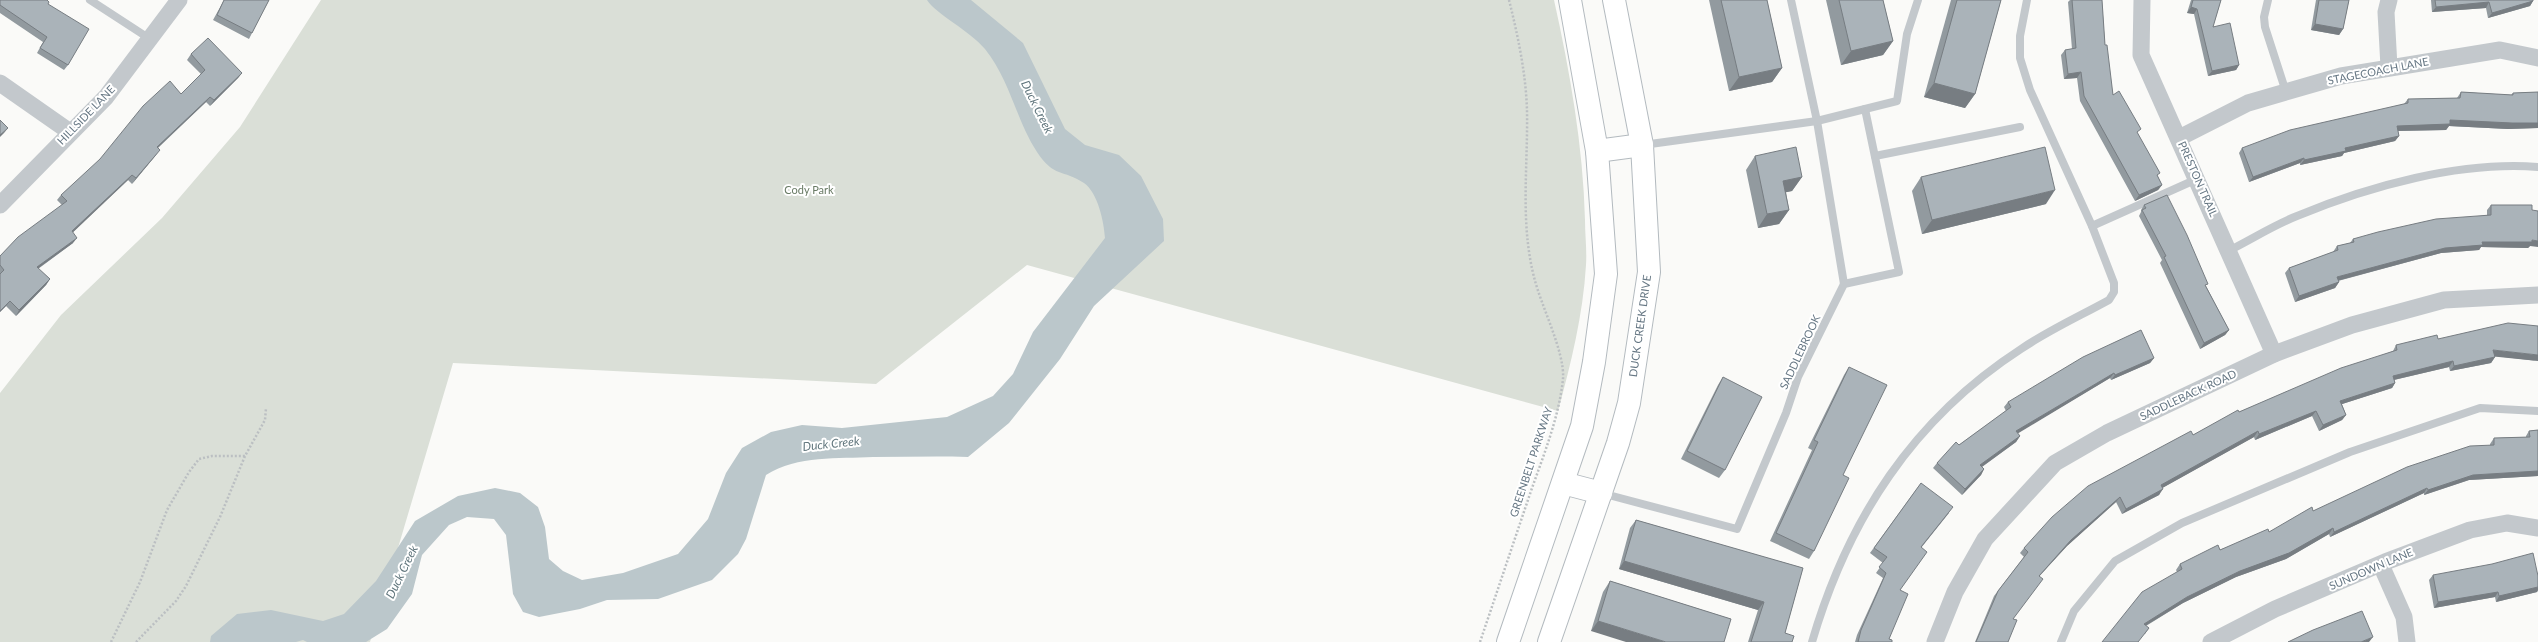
<svg xmlns="http://www.w3.org/2000/svg" width="2538" height="642" viewBox="0 0 2538 642" font-family="Lato,sans-serif">
<rect width="100%" height="100%" fill="#fafaf8"/>
<path fill="#dadfd7" d="M321,0H1554C1570,72 1583,146 1585,220C1585,235 1587,250 1586,265C1583,315 1571,363 1558,411L1027,265L876,384L453,363L370,642H0V393L61,315L162,218L240,127Z"/>
<path fill="#bbc7cb" d="M927,0H971L1023,43L1065,129L1085,145L1119,155L1141,176L1163,219L1164,241L1094,306L1060,359L1009,423L968,457C937,456 905,457 873,457C838,459 798,455 766,475L746,539L738,554L712,580L658,599L607,600L580,609L539,617L523,612L513,594L506,535L494,519L467,517L449,525L422,555L412,594L387,629L366,642H307L303,640L296,642H210L211,636L237,614L271,610L323,621L344,614L376,581L415,521L458,496L495,488L520,493L538,507L545,527L549,559L563,571L582,580L623,573L678,554L708,519L726,473L742,448L771,432L802,425L842,428L947,417L993,396L1013,374L1033,332L1105,238C1104,222 1098,193 1084,183C1063,169 1054,178 1037,152C1016,120 1010,80 985,49C970,31 936,14 927,0Z"/>
<g fill="none" stroke-linecap="round" stroke-linejoin="round">
<g stroke="#b3babf" stroke-width="24">
<g id="secondary">
<polyline points="1597,151 1642,145"/>
<polyline points="1563,483 1601,493"/>
<polyline points="1508,642 1582,426 1594,362 1606,274 1597,151 1570,0"/>
<polyline points="1549,642 1618,443 1629,403 1649,272 1642,145 1614,0"/>
</g>
</g>
<g stroke="#bbbfc2" stroke-width="2.5" stroke-dasharray="2 2" stroke-linecap="butt">
<polyline points="111,642 140,582 167,510 189,472 199,459 212,456 245,456"/>
<polyline points="136,642 176,601 186,586 220,517 245,456 265,420 266,408"/>
<path d="M1480,642C1497,592 1514,541 1531,491C1544,454 1559,417 1563,379C1565,352 1541,306 1534,277C1520,222 1528,167 1527,111C1526,74 1518,36 1509,0"/>
</g>
<g stroke="#c3c8cc" stroke-width="8">
<polyline points="90,0 150,39"/>
<polyline points="1791,0 1817,121 1844,284"/>
<polyline points="2268,0 2264,17 2265,27 2286,92"/>
<polyline points="1643,145 1817,121 1897,101 1907,34 1918,0"/>
<polyline points="1875,156 2020,127"/>
<polyline points="2092,226 2197,179"/>
<path d="M2230,250C2252,239 2274,225 2297,216C2369,186 2460,161 2538,167"/>
<polyline points="1601,493 1737,529 1786,413 1798,377 1844,284 1899,272 1865,109"/>
<path d="M1812,642C1848,519 1913,419 2021,349C2049,330 2080,316 2109,300L2114,292V283L2092,226L2030,90L2020,58V36L2027,0"/>
<polyline points="2061,642 2074,611 2115,561 2182,523 2350,452 2480,408 2538,411"/>
</g>
<g stroke="#c3c8cc" stroke-width="17">
<polyline points="2142,0 2141,55 2274,354"/>
<polyline points="2389,67 2386,12 2389,0"/>
<polyline points="0,83 70,132"/>
<polyline points="2179,138 2248,103 2341,76 2500,50 2538,58"/>
<polyline points="0,205 106,97 179,0"/>
<polyline points="2381,565 2404,617 2407,642"/>
<polyline points="1935,642 1955,592 1985,539 2055,463 2107,433 2274,354 2352,325 2444,300 2538,295"/>
<polyline points="2211,642 2275,609 2385,562 2470,530 2507,523 2538,528"/>
</g>
<use href="#secondary" stroke="#fff" stroke-width="22"/>
</g>
<g fill="#929a9f">
<polygon points="0,0 48,4 68,65 64,70 37,53 43,42 0,13"/>
<polygon points="224,0 269,0 252,33 249,39 213,20"/>
<polygon points="1709,0 1767,0 1782,68 1772,82 1729,91"/>
<polygon points="1826,0 1883,0 1893,41 1883,55 1841,65"/>
<polygon points="1951,0 2001,0 1975,94 1965,108 1924,97"/>
<polygon points="2070,0 2102,0 2105,45 2113,95 2138,134 2162,185 2158,190 2135,201 2080,101 2077,78 2064,79 2061,55 2065,50 2072,49 2068,2"/>
<polygon points="2191,0 2221,0 2213,27 2239,65 2236,70 2208,76 2194,14 2187,13"/>
<polygon points="2316,0 2349,0 2343,29 2339,35 2311,30"/>
<polygon points="2431,0 2533,0 2533,1 2530,6 2488,18 2486,8 2432,12"/>
<polygon points="191,54 242,73 238,78 210,106 206,102 158,148 156,155 132,184 128,180 73,232 73,243 38,269 50,279 46,285 16,316 6,306 0,312 0,256 62,205 57,200 61,195 181,94 201,74 187,60"/>
<polygon points="2461,92 2511,95 2513,93 2538,92 2538,128 2508,129 2449,126 2446,130 2398,131 2399,136 2395,141 2344,153 2342,156 2300,165 2300,163 2249,182 2239,153 2242,148 2404,104 2408,99 2457,98"/>
<polygon points="1755,156 1802,177 1792,191 1786,192 1789,210 1779,224 1758,228 1746,170"/>
<polygon points="1921,177 2046,204 1922,234 1912,191"/>
<polygon points="2144,205 2206,286 2229,330 2225,335 2200,349 2160,263 2162,260 2139,216 2141,212 2141,210"/>
<polygon points="2491,205 2530,246 2528,248 2481,247 2479,250 2441,253 2338,281 2339,282 2335,288 2295,302 2285,273 2289,268 2333,252 2337,246 2350,243 2353,239 2487,215 2487,210"/>
<polygon points="2438,339 2538,361 2495,356 2495,357 2491,363 2450,371 2449,367 2394,380 2395,383 2392,388 2342,404 2346,415 2342,420 2319,431 2312,416 2255,440 2254,437 2162,488 2159,495 2122,514 2116,502 2067,546 2039,576 2013,619 2008,642 1975,642 1994,596 2024,557 2020,553 2024,548 2193,435 2239,412 2393,351 2396,345"/>
<polygon points="2154,358 2150,363 2111,380 2110,378 2017,433 2020,436 2016,442 1982,467 1984,469 1981,475 1962,495 1933,468 1937,463 1959,445 2006,411 2004,407 2008,402"/>
<polygon points="1849,367 1843,475 1814,551 1809,559 1770,541 1812,450 1808,448 1844,375"/>
<polygon points="1723,377 1725,470 1719,478 1681,459 1718,385"/>
<polygon points="2538,430 2538,476 2469,480 2424,495 2424,493 2330,537 2329,534 2286,559 2236,577 2183,603 2146,626 2149,628 2145,634 2102,642 2177,572 2176,570 2180,564 2269,532 2313,511 2490,445 2490,444 2494,438 2526,437 2526,436 2529,431"/>
<polygon points="1921,483 1949,513 1921,548 1900,590 1889,639 1892,642 1855,642 1857,635 1883,578 1876,573 1883,563 1870,553"/>
<polygon points="1636,520 1803,568 1785,633 1792,642 1748,642 1758,610 1619,569 1630,528"/>
<polygon points="2433,575 2538,576 2538,590 2537,592 2496,602 2495,597 2434,608 2429,580"/>
<polygon points="1610,581 1731,619 1591,631 1603,592"/>
</g>
<g fill="#777d82">
<polygon points="2533,1 2530,6 2488,18 2492,13"/>
<polygon points="2489,2 2486,8 2432,12 2436,7"/>
<polygon points="2191,7 2197,9 2194,14 2187,13"/>
<polygon points="2315,24 2343,29 2339,35 2311,30"/>
<polygon points="1893,41 1883,55 1841,65 1851,51"/>
<polygon points="2239,65 2236,70 2208,76 2212,71"/>
<polygon points="1782,68 1772,82 1729,91 1739,77"/>
<polygon points="2081,72 2077,78 2064,79 2068,74"/>
<polygon points="242,73 238,78 210,106 214,100"/>
<polygon points="1934,83 1975,94 1965,108 1924,97"/>
<polygon points="210,97 206,102 153,152 157,147"/>
<polygon points="2450,120 2538,123 2538,128 2508,129 2449,126 2446,130 2393,131 2397,126"/>
<polygon points="8,128 4,133 0,137 0,135"/>
<polygon points="2399,136 2395,141 2344,153 2342,156 2300,165 2304,160 2345,148"/>
<polygon points="160,150 156,155 132,184 136,178"/>
<polygon points="2304,158 2300,163 2249,182 2253,177"/>
<polygon points="132,175 128,180 68,237 72,231"/>
<polygon points="1802,177 1792,191 1773,195 1783,181"/>
<polygon points="2162,185 2158,190 2135,201 2139,195"/>
<polygon points="2055,190 2046,204 1922,234 1932,220"/>
<polygon points="1789,210 1779,224 1758,228 1767,214"/>
<polygon points="77,238 73,243 33,272 37,267"/>
<polygon points="2532,240 2538,241 2538,247 2530,246 2528,248 2481,247 2479,250 2441,253 2333,282 2337,277 2445,248 2482,242"/>
<polygon points="50,279 46,285 16,316 19,310"/>
<polygon points="2339,282 2335,288 2295,302 2299,296"/>
<polygon points="10,301 6,306 0,312 0,311"/>
<polygon points="2229,330 2225,335 2200,349 2204,343"/>
<polygon points="2493,350 2538,355 2538,361 2489,356"/>
<polygon points="2495,357 2491,363 2450,371 2454,366"/>
<polygon points="2154,358 2150,363 2111,380 2115,375"/>
<polygon points="2453,361 2449,367 2389,381 2393,376"/>
<polygon points="2114,373 2110,378 2012,437 2016,431"/>
<polygon points="2395,383 2392,388 2336,406 2340,401"/>
<polygon points="2316,411 2312,416 2255,440 2259,434"/>
<polygon points="2346,415 2342,420 2319,431 2323,425"/>
<polygon points="2258,431 2254,437 2157,491 2161,485"/>
<polygon points="2020,436 2016,442 1976,471 1980,465"/>
<polygon points="1984,469 1981,475 1962,495 1965,489"/>
<polygon points="2538,471 2538,476 2469,480 2424,495 2428,490 2473,475"/>
<polygon points="2427,488 2424,493 2330,537 2334,532"/>
<polygon points="2163,489 2159,495 2122,514 2126,509"/>
<polygon points="2120,497 2116,502 2067,546 2035,581 2039,576 2071,540"/>
<polygon points="2333,528 2329,534 2286,559 2236,577 2183,603 2140,629 2144,624 2187,597 2240,571"/>
<polygon points="1624,561 1764,602 1758,610 1619,569"/>
<polygon points="2538,587 2538,590 2537,592 2496,602 2499,596"/>
<polygon points="2498,592 2495,597 2434,608 2438,602"/>
<polygon points="1598,621 1666,642 1626,642 1591,631"/>
<polygon points="2373,637 2369,642 2361,642"/>
</g>
<g fill="#aab3b9" stroke="#777d82">
<polygon points="0,0 47,0 49,2 48,4 89,29 68,65 40,48 47,37 0,5"/>
<polygon points="224,0 269,0 252,33 217,15"/>
<polygon points="1721,0 1767,0 1782,68 1739,77"/>
<polygon points="1839,0 1883,0 1893,41 1851,51"/>
<polygon points="1957,0 2001,0 1975,94 1934,83"/>
<polygon points="2072,0 2102,0 2105,45 2107,45 2113,95 2119,91 2141,129 2137,132 2160,173 2157,175 2162,185 2139,195 2084,96 2081,72 2068,74 2065,50 2076,48"/>
<polygon points="2193,0 2221,0 2213,27 2230,23 2239,65 2212,71 2197,9 2191,7"/>
<polygon points="2319,0 2349,0 2343,29 2315,24"/>
<polygon points="2435,0 2533,0 2533,1 2492,13 2489,2 2436,7"/>
<polygon points="208,38 242,73 214,100 210,97 157,147 160,150 136,178 132,175 72,231 77,238 37,267 50,279 19,310 10,301 0,311 0,274 4,270 0,265 0,256 18,237 67,201 61,195 100,159 143,106 170,81 181,94 205,70 191,54"/>
<polygon points="2461,92 2513,95 2513,93 2538,92 2538,123 2512,123 2450,120 2450,124 2397,126 2399,136 2345,148 2346,151 2304,160 2304,158 2253,177 2242,148 2290,130 2408,103 2408,99 2460,98"/>
<polygon points="0,120 8,128 0,135"/>
<polygon points="1796,147 1802,177 1783,181 1789,210 1767,214 1755,156"/>
<polygon points="2045,147 2055,190 1932,220 1921,177"/>
<polygon points="2167,195 2187,235 2208,284 2205,285 2229,330 2204,343 2164,257 2166,256 2142,210 2146,208 2144,205"/>
<polygon points="2491,205 2532,205 2532,210 2538,211 2538,241 2532,240 2532,242 2482,242 2483,245 2445,248 2337,277 2339,282 2299,296 2289,268 2338,250 2337,246 2354,242 2353,239 2378,232 2436,219 2491,215"/>
<polygon points="2508,323 2538,326 2538,355 2493,350 2495,357 2454,366 2453,361 2393,376 2395,383 2340,401 2346,415 2323,425 2316,411 2259,434 2258,431 2161,485 2163,489 2126,509 2120,497 2071,540 2039,576 2043,579 2013,619 2017,620 2008,642 1976,642 1998,591 2028,552 2024,548 2052,517 2088,486 2191,431 2193,435 2238,410 2239,412 2341,368 2397,350 2396,345 2437,335 2438,339"/>
<polygon points="2141,330 2154,358 2115,375 2114,373 2016,431 2020,436 1980,465 1984,469 1965,489 1937,463 1956,442 1959,445 2011,407 2008,402 2083,357"/>
<polygon points="1849,367 1887,385 1843,475 1849,478 1814,551 1776,533 1818,442 1814,440"/>
<polygon points="1723,377 1762,397 1725,470 1687,451"/>
<polygon points="2538,430 2538,471 2473,475 2428,490 2427,488 2334,532 2333,528 2289,553 2240,571 2187,597 2144,624 2149,628 2138,642 2102,642 2142,592 2182,569 2180,564 2218,545 2220,550 2268,529 2269,532 2312,507 2313,511 2407,467 2470,446 2494,445 2494,438 2530,437 2529,431"/>
<polygon points="1921,483 1953,507 1921,547 1927,552 1900,590 1908,594 1889,639 1892,640 1892,642 1858,642 1861,630 1886,573 1879,567 1887,557 1874,548"/>
<polygon points="1636,520 1803,568 1785,633 1794,636 1792,642 1751,642 1764,602 1624,561"/>
<polygon points="2533,553 2538,576 2538,587 2499,596 2498,592 2438,602 2433,575 2492,564"/>
<polygon points="1610,581 1731,619 1724,642 1666,642 1598,621"/>
<polygon points="2362,611 2373,637 2361,642 2288,642 2313,630"/>
</g>
<g text-anchor="middle" stroke-width="4" stroke-linejoin="round" paint-order="stroke">
<g font-size="11" fill="#657683" stroke="#fff">
<text transform="translate(2378 71) rotate(-11)" y="4">STAGECOACH LANE</text>
<text transform="translate(86 115) rotate(-46)" y="4">HILLSIDE LANE</text>
<text transform="translate(2198 179) rotate(66)" y="4">PRESTON TRAIL</text>
<text transform="translate(1640 326) rotate(-82)" y="4">DUCK CREEK DRIVE</text>
<text transform="translate(1800 352) rotate(-65)" y="4">SADDLEBROOK</text>
<text transform="translate(2188 395) rotate(-25)" y="4">SADDLEBACK ROAD</text>
<text transform="translate(1531 462) rotate(-72)" y="4">GREENBELT PARKWAY</text>
<text transform="translate(2371 569) rotate(-23)" y="4">SUNDOWN LANE</text>
</g>
<g font-size="11" fill="#687a64" stroke="#fff">
<text x="809" y="194">Cody Park</text>
</g>
<g font-size="12" font-style="italic" fill="#60757c" stroke="#fff">
<text transform="translate(1037 107) rotate(64)" y="4">Duck Creek</text>
<text transform="translate(831 444) rotate(-6)" y="4">Duck Creek</text>
<text transform="translate(402 572) rotate(-64)" y="4">Duck Creek</text>
</g>
</g>
</svg>
